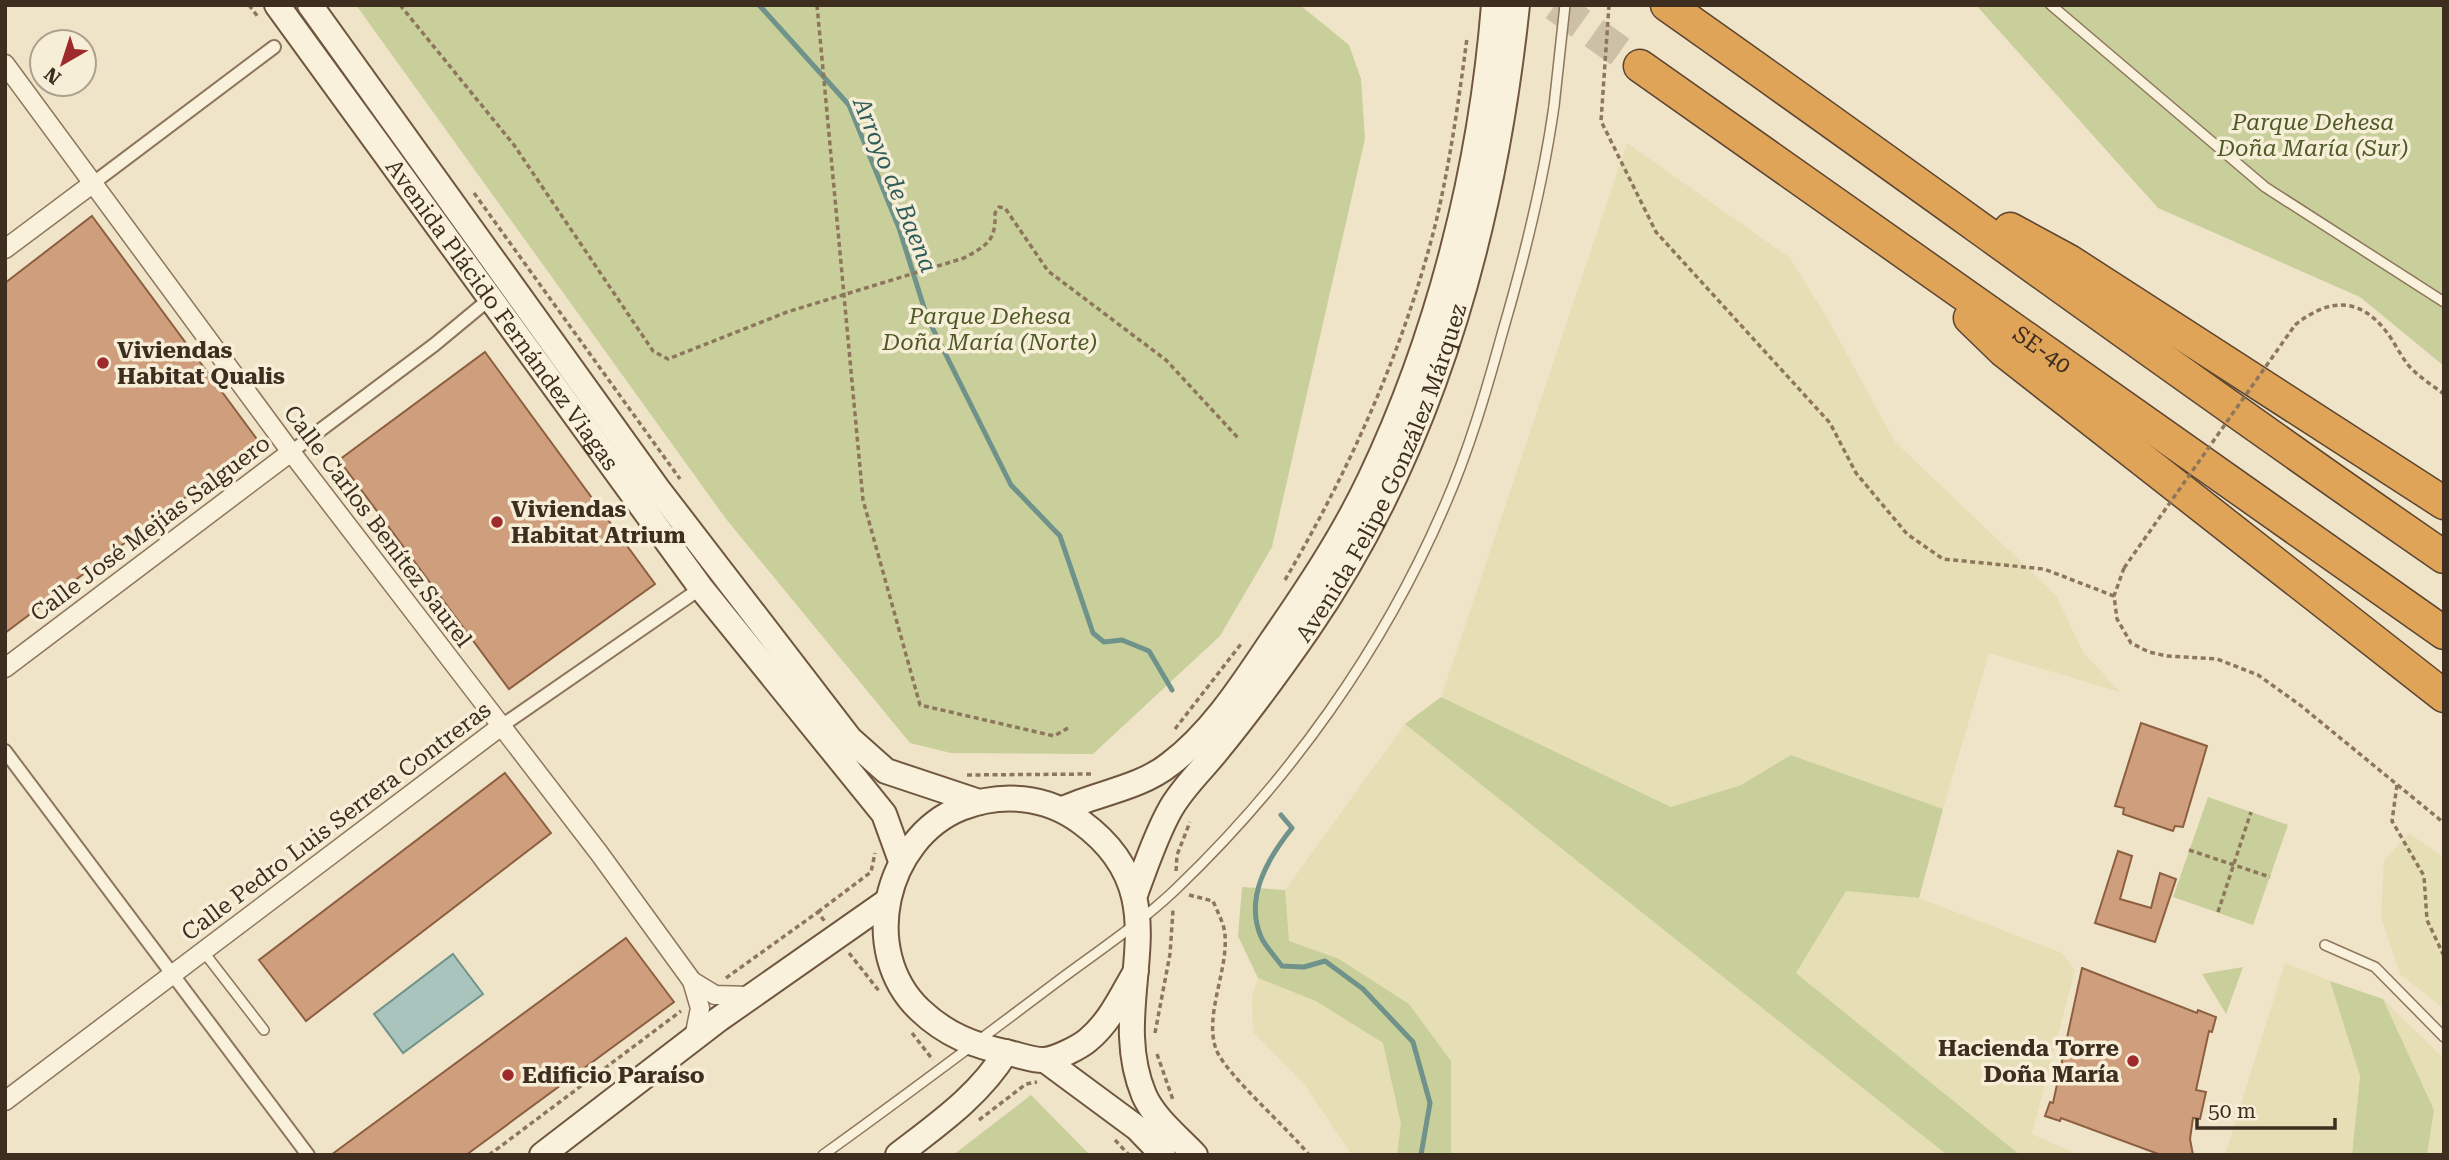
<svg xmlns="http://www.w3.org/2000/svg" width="2449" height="1160" viewBox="0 0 2449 1160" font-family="'Roboto Serif',serif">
<rect width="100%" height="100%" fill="#f0e4c8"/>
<g fill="#e6deb5">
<polygon points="1627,143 1790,258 1826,316 1895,442 2056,595 2083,652 2120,692 1989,653 1943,809 1792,755 1741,785 1671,807 1441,697"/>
<polygon points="1405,724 1947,1155 1352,1155 1304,1084 1253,1032 1252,997 1285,890"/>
<polygon points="2409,833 2444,858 2444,1009 2400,974 2381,917 2384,861"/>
<polygon points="1846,891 1919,898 2062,953 2075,970 2032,1134 2079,1155 2020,1155 1796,973"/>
<polygon points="2285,963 2330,981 2360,1076 2352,1155 2225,1155"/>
<polygon points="2383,999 2444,1059 2444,1155 2427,1155 2434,1110"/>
</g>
<g fill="#c9cf9b">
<polygon points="356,5 1300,5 1349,45 1361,79 1365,139 1272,547 1220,636 1093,754 951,753 910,743 726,519"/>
<polygon points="1976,5 2444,5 2444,366 2360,297 2158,208"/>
<polygon points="1441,697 1671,807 1741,785 1791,755 1943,809 1919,898 1846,891 1796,973 2020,1155 1947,1155 1405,724"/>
<polygon points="2208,797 2288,825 2253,925 2173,897"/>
<polygon points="1242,887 1285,890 1289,941 1339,959 1409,1004 1451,1061 1451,1155 1397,1155 1401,1124 1383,1043 1316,1001 1258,978 1238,936"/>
<polygon points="2243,967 2226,1014 2202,974"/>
<polygon points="2330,981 2383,999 2434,1110 2427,1155 2352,1155 2360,1076"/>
<polygon points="1031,1095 1090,1155 953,1155"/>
</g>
<polygon fill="#a9c4bc" stroke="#6f938a" stroke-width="2" points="453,954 483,994 403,1053 374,1014"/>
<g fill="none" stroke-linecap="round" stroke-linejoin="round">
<g stroke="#6f938a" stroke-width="5">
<polyline points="759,5 849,105 899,228 927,317 1011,485 1060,536 1093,633 1104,642 1122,640 1149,651 1172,690"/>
<path d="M1281,815L1292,828C1268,858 1243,899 1262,939C1267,948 1276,958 1282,966L1304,967L1325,961L1363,989L1413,1042L1430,1103L1421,1155"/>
</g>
</g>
<g fill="#cf9f7d" stroke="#8d5f41" stroke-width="2">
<polygon points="92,216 259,442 5,633 5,283"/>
<polygon points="485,352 655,584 509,689 339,460"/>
<polygon points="2141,723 2207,746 2183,827 2175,826 2173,831 2123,814 2124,808 2115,806"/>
<polygon points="505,773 551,833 306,1021 259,960"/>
<polygon points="2118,851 2132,856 2120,899 2151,908 2160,873 2176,879 2155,942 2095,923"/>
<polygon points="626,938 674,1002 466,1155 331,1155"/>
<polygon points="2082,968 2197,1013 2198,1010 2216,1017 2212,1032 2209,1031 2196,1090 2206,1092 2200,1119 2193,1118 2190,1139 2193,1155 2161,1155 2061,1118 2060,1121 2045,1116 2050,1102 2053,1103"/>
</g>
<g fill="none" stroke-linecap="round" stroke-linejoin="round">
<polyline stroke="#ccc0a6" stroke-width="32" stroke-dasharray="32 16" stroke-linecap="butt" points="1555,5 1640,66"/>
<g stroke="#8d765c" stroke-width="12">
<g id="service">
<polyline points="2051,5 2265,187 2444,302"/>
<polyline points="2325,945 2375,967 2444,1037"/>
<polyline points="203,951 264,1030"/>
<path d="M823,1155C901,1099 977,1042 1054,984C1094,954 1138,925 1175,890C1289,781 1383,650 1445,505C1469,450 1486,392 1502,334C1524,259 1543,184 1554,106"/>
</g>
</g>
<g stroke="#8d765c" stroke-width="16">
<g id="pedestrian">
<polyline points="92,184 274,47"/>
<polyline points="291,452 434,345 492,297"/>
<polyline points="500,727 701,588"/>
<polyline points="5,751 308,1155"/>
</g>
</g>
<g stroke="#8d765c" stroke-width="21">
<g id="minor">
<polyline points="5,64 291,452 599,853 692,981 700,1008 694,1038"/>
<polyline points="5,249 92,184"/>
<polyline points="5,668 291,452"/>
<polyline points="692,981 715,995 750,996"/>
<polyline points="5,1101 500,727"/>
</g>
</g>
<g stroke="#6f573f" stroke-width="28">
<g id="secondary">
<path id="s1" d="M277,5L701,588L884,814L901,861"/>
<polyline points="310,5 657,488 850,739 886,771 979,802"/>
<path d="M1063,809C1098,793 1140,788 1170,764C1212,732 1242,685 1271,642C1307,590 1343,536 1370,479C1440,332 1481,167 1494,5"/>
<path id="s2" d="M1136,892C1146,865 1156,835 1170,810C1182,788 1201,771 1216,752C1248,713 1279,671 1308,629C1434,446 1494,224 1517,5"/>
<path d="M1136,971C1122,995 1110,1022 1088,1040C1080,1047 1056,1059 1045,1060C1035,1061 1019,1055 1009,1053C975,1046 946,1035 920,1010C858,951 885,839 961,808C1002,792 1046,796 1081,822C1188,900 1103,997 1144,1095C1154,1118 1178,1137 1195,1155"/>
<polyline points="1045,1060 1137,1128 1163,1155"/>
<polyline points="542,1155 719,1019 886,902"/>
<path d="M898,1155C938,1124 979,1096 1006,1052"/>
</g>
</g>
<g stroke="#5b4430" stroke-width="35">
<g id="motorway">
<path d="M1667,5C1927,188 2182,377 2444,557"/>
<path id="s3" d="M1640,66L2444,633"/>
<polyline points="2010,229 2069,261 2444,503"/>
<polyline points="1970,318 2004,351 2444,696"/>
</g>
</g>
<g stroke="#8d765c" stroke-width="3.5" stroke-dasharray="5 3.5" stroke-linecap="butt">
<polyline points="249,5 258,17"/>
<path d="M400,5L514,145L653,351L668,359L787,312L964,258C988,245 996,240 995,213L999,207L1005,208L1048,271L1166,360L1239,439"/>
<polyline points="817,5 863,500 920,705 1054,736 1070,727"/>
<polyline points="1609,5 1601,121 1656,232 1830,423 1856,473 1907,534 1943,559 2044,569 2114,596"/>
<polyline points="474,193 680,479"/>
<path d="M2295,325C2326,300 2357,295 2385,330C2394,341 2400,355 2409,366C2419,377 2432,385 2444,394"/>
<polyline points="2124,568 2114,596 2117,619 2131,643 2149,652 2167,656 2217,659 2258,675 2300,705 2444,823"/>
<path d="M1285,580C1351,467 1404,349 1436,222C1450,162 1459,99 1467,38"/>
<polyline points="1175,729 1241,644"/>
<polyline points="967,775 1093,774"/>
<polyline points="2397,785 2392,821 2424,876 2427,920 2444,956"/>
<polyline points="2189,850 2270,877"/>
<polyline points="1176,871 1177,855 1190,822"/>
<path d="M1189,895L1213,901C1217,911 1225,925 1225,936C1228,970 1204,1016 1216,1049C1225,1074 1289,1129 1309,1155"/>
<polyline points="818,912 871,872 875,853"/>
<polyline points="2218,912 2251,812"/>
<polyline points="849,953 879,991"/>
<polyline points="726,978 818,912 825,922"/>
<polyline points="912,1033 933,1060"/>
<polyline points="1155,1033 1170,954 1173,910"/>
<polyline points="1157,1054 1173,1100"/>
<polyline points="979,1120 1026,1084 1037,1082"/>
<polyline points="1115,1140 1129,1155"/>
<polyline points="489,1155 681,1011"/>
</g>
<use href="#service" stroke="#faf1dc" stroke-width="9"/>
<use href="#pedestrian" stroke="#faf1dc" stroke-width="12"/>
<use href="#minor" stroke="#faf1dc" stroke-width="18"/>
<use href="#secondary" stroke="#faf1dc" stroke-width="24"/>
<use href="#motorway" stroke="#e0a458" stroke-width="32"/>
<g stroke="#8d765c" stroke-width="12" stroke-linecap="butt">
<polyline id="service-bridge" points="1554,106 1565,5"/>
</g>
<polyline stroke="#8d765c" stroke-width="3.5" stroke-dasharray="5 3.5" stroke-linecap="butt" points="2124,568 2295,325"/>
<use href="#service-bridge" stroke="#faf1dc" stroke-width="9"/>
</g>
<g fill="#9e2a2b" stroke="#f7eed8" stroke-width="2.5">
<circle cx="103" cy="363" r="7"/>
<circle cx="497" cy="522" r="7"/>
<circle cx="2133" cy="1061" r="7"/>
<circle cx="508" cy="1075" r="7"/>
</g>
<g text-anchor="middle" stroke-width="7" stroke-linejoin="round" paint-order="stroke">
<g font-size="23" font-style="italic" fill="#4d5a26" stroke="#f7eed8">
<text x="2313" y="130">Parque Dehesa<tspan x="2313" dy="26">Doña María (Sur)</tspan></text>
<text x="990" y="324">Parque Dehesa<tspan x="990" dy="26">Doña María (Norte)</tspan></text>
</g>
<g font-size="23" fill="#3d2e20" stroke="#f7eed8">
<text dy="8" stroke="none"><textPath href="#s1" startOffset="383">Avenida Plácido Fernández Viagas</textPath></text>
<text dy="8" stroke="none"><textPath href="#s3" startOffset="492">SE-40</textPath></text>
<text dy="8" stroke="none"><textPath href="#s2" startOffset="490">Avenida Felipe González Márquez</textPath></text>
<text transform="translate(378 526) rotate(53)" y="8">Calle Carlos Benítez Saurel</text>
<text transform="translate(150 528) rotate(-37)" y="8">Calle José Mejías Salguero</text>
<text transform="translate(336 821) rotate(-37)" y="8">Calle Pedro Luis Serrera Contreras</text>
</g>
<g font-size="23" font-weight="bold" fill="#3d2e20" stroke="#f7eed8" text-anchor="start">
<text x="117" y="358">Viviendas<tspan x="117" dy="26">Habitat Qualis</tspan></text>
<text x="511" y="517">Viviendas<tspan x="511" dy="26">Habitat Atrium</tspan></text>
<text x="2119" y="1056" text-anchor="end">Hacienda Torre<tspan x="2119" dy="26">Doña María</tspan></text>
<text x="522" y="1083">Edificio Paraíso</text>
</g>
<g font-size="24" font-style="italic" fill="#2f5d5a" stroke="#f7eed8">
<text transform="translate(895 185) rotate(68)" y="8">Arroyo de Baena</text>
</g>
</g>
<rect width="2449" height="1160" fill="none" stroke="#3d2e20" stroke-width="14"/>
<g transform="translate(63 63) rotate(219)"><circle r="33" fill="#f7eed8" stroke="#ada18e" stroke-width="2"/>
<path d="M0-5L12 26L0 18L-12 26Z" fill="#9e2a2b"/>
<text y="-10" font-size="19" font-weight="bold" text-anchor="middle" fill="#3d2e20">N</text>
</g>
<path d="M2197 1118v10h138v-10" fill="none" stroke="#3d2e20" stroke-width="3.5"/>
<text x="2208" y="1118" font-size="21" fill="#3d2e20" stroke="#f7eed8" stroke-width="5" paint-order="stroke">50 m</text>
</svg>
